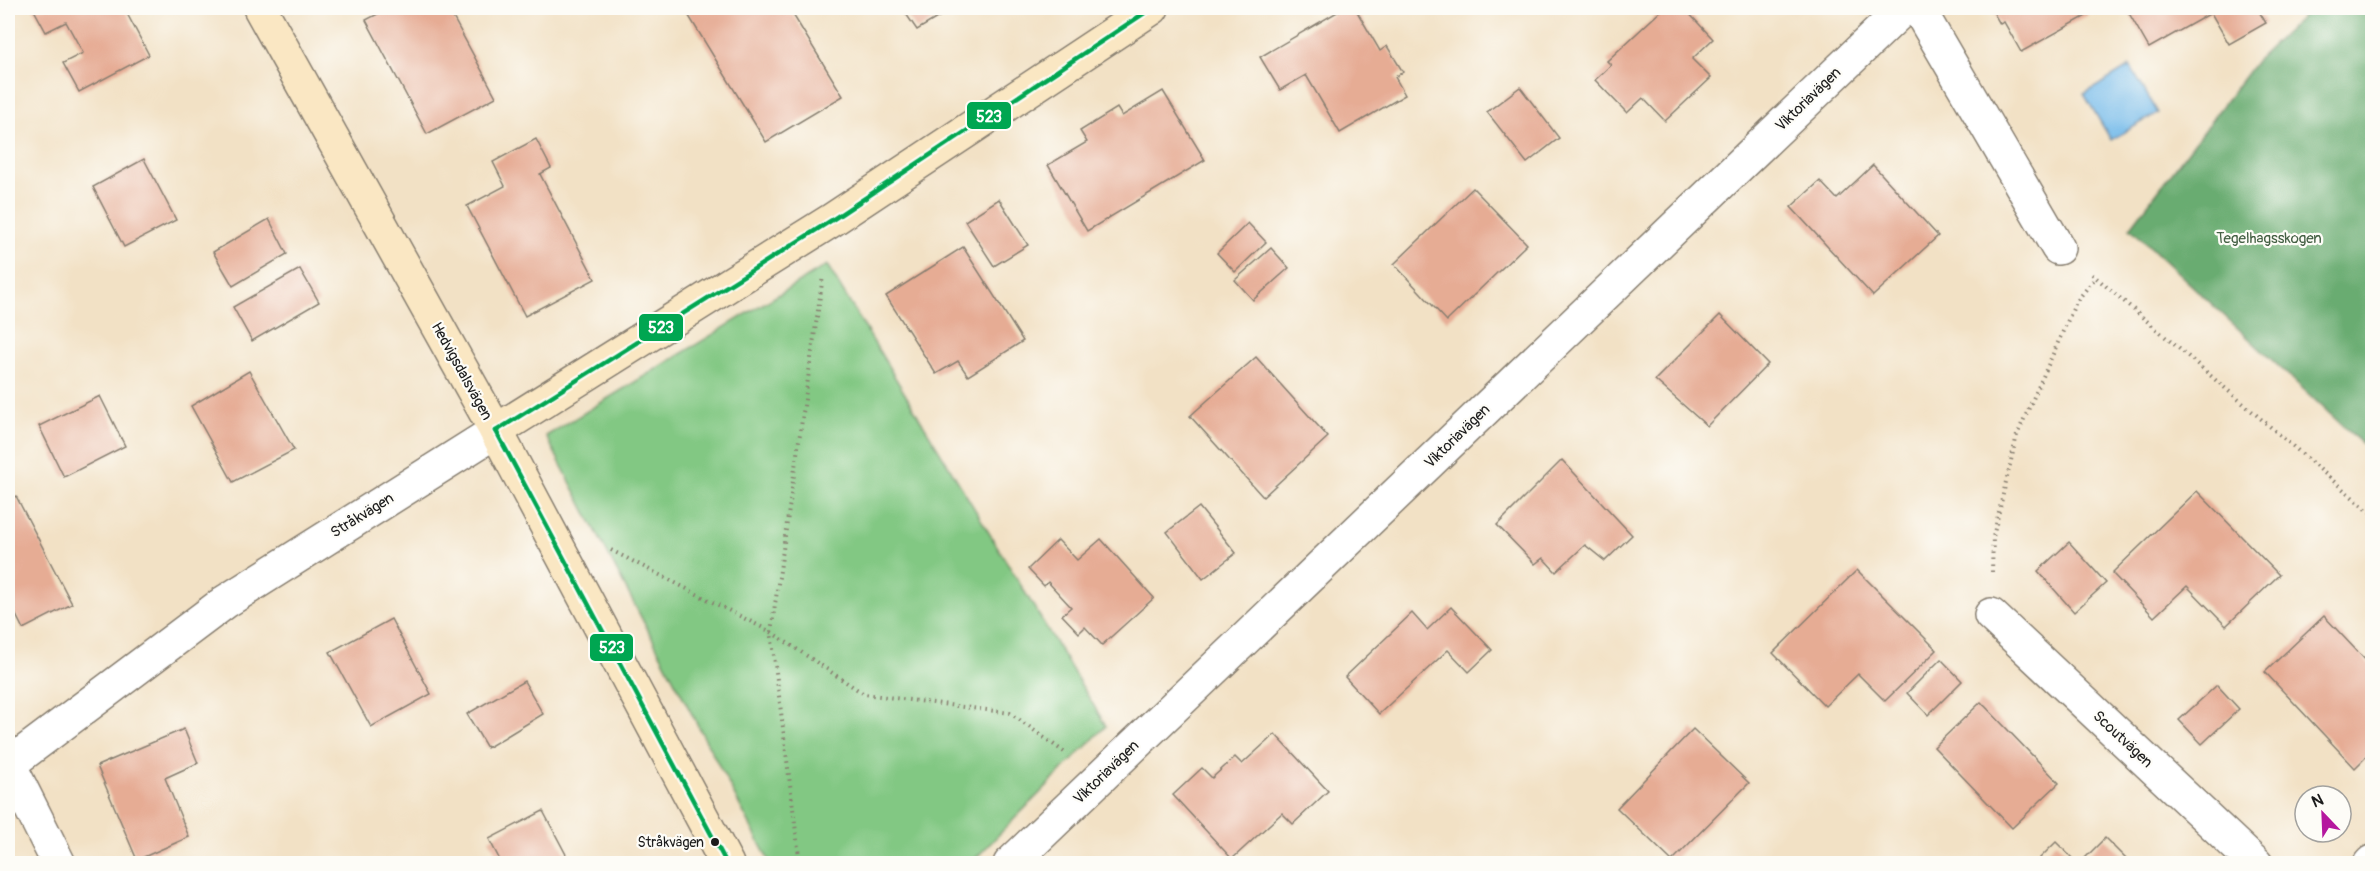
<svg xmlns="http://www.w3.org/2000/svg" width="2380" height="871" viewBox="0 0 2380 871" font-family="Pangolin,sans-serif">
<rect width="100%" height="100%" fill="#fdfcf7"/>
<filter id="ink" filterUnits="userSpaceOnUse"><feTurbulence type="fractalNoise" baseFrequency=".0167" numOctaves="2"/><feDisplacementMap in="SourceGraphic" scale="12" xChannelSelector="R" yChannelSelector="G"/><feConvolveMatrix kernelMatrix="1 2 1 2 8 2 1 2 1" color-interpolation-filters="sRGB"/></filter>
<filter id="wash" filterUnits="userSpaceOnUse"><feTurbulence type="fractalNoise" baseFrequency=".008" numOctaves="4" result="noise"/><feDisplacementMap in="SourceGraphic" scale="24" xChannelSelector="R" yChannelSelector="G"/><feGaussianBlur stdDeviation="1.35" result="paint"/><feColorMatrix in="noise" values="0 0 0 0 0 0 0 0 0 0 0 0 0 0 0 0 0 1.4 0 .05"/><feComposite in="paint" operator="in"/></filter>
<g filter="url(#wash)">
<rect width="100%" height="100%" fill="#f2e1c5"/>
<polygon fill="#82c883" stroke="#4f7250" stroke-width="1.5" points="827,265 1106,726 971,863 770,863 546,436"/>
<polygon fill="#69ac71" stroke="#426446" stroke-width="1.5" points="2311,8 2372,8 2372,453 2130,228 2256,61"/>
<polygon fill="#73baea" stroke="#486b83" stroke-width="1.5" points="2130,66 2158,113 2111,140 2084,94"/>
<g id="blocks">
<g fill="#e6ac94">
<polygon points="33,8 124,8 149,55 79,92 63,63 83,53 66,22 46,32"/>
<polygon points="389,8 448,8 496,97 427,134 366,20"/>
<polygon points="684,8 789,8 843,96 766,142"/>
<polygon points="902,8 954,8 917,30"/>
<polygon points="1344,8 1355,8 1380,51 1387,46 1403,72 1395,77 1405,95 1340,133 1306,75 1280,90 1260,57"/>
<polygon points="1664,8 1684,8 1713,39 1692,59 1711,78 1665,121 1643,98 1627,113 1595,80 1611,65 1607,61"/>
<polygon points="1991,8 2084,8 2088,15 2021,52 2004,22 2000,24"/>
<polygon points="2126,8 2257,8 2266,23 2229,44 2211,13 2149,48"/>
<polygon points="1520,87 1559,138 1527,163 1487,112"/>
<polygon points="1163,91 1205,160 1087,231 1048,165 1087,142 1080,131 1117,108 1122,116"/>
<polygon points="536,139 551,168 540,174 595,279 525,316 467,206 505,186 493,162"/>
<polygon points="144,159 176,220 124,247 93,187"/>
<polygon points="1873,165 1938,236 1873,296 1791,207 1820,181 1837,199"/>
<polygon points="1473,188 1527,244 1447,321 1394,264"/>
<polygon points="999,199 1028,245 994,266 965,221"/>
<polygon points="269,219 287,254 233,286 213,252"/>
<polygon points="1248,223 1266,242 1235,272 1217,253"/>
<polygon points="963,247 1023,341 968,376 958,361 936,374 886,296"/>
<polygon points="1271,248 1289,268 1253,300 1235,280"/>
<polygon points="300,269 319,302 252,341 233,307"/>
<polygon points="1720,315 1768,364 1707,426 1655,380"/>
<polygon points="1256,357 1328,437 1263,497 1190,416"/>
<polygon points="249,371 294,450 233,482 191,406"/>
<polygon points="100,396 125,446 64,477 39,426"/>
<polygon points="1562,460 1632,535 1605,561 1585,545 1556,572 1543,558 1535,564 1497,525"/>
<polygon points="2197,491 2279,575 2226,626 2187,586 2154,617 2112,573"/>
<polygon points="16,496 72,604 23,629 16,615 8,619 8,501"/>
<polygon points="1199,507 1236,553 1203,579 1167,532"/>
<polygon points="1101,539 1154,598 1102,645 1085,627 1079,633 1062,615 1071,607 1048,582 1044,586 1028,569 1058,540 1077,560"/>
<polygon points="2069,542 2106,583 2074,612 2038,571"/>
<polygon points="1857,570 1937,650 1885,701 1858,674 1825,706 1773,653"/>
<polygon points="1451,607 1492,650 1469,672 1448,650 1379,714 1345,677 1412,613 1427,630"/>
<polygon points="2324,616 2372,667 2372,751 2355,768 2265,672"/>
<polygon points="391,619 431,694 371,727 330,652"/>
<polygon points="1941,659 1962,681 1928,715 1907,693"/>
<polygon points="524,681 543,714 487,748 467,714"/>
<polygon points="2217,685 2239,709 2202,744 2179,720"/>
<polygon points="1981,702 2059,783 2012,828 1934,747"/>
<polygon points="184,729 198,763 165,778 189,837 137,860 97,766"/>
<polygon points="1693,729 1749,783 1672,861 1617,808"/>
<polygon points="1275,734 1328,791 1293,824 1282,813 1232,859 1173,795 1202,768 1212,778 1235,757 1242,764"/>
<polygon points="543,811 571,864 502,864 489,839"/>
<polygon points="2105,838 2131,864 2079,864"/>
<polygon points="2056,842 2078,864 2034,864"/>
</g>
</g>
</g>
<g filter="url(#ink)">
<use href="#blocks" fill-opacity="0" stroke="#877e70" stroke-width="1.5"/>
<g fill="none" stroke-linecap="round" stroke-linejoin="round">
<g stroke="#877e70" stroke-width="36">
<g id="street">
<polyline points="1918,8 2058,248"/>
<polyline points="1991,615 2256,864"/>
<polyline points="8,762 59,864"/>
<polyline points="8,765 225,602 496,431"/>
<polyline points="1010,864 1904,8"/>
<polyline points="2370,864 2372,862"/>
</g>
</g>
<g stroke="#877e70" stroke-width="36">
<g id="secondary">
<polyline points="260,8 496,431 727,864"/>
<polyline points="496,431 832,220 1152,8"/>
</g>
</g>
<g stroke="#877e70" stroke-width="4" stroke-dasharray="1.5 4.5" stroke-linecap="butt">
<polyline points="2092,274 2372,514"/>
<polyline points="611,550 771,632 864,694 1010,713 1064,752"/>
<polyline points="1992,572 1993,537 2017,435 2076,302 2096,277"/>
<polyline points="800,864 771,632 823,276"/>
</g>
<use href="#street" stroke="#fff" stroke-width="33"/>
<use href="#secondary" stroke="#fae7c3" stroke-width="33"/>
<g stroke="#fdfcf7" stroke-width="9">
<g id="bus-1">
<polyline points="496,431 832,220 1152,8"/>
<polyline points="496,431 727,864"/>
</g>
</g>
<use href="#bus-1" stroke="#00a651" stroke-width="4.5"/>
</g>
</g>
<circle fill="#1c1c1c" stroke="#fdfcf7" stroke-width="2" cx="715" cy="842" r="5"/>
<g text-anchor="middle" stroke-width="4.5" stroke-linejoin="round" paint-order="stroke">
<g font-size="14" fill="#1c1c1c" stroke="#fdfcf7" text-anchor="end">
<text x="704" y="847">Stråkvägen</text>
</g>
<g font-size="15" fill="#1c1c1c" stroke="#fdfcf7">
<text transform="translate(1808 99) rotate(-44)" y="5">Viktoriavägen</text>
<text transform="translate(462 371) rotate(61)" y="5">Hedvigsdalsvägen</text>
<text transform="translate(1457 436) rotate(-44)" y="5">Viktoriavägen</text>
<text transform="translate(362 515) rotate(-32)" y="5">Stråkvägen</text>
<text transform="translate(2123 739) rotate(43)" y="5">Scoutvägen</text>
<text transform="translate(1106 772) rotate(-44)" y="5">Viktoriavägen</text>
</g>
<g font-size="15" fill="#456145" stroke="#fdfcf7">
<text x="2269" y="243">Tegelhagsskogen</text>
</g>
</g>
<g stroke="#fdfcf7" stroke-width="2">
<rect x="966" y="101" width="46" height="29" rx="6" fill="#00a651"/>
<rect x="638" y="313" width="46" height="29" rx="6" fill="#00a651"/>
<rect x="589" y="633" width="45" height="29" rx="6" fill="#00a651"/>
</g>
<g font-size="16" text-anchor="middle" font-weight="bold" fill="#fff">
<text x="989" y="122">523</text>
<text x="661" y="333">523</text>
<text x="612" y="653">523</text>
</g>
<rect width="2380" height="871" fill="none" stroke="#fdfcf7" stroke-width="30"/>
<g transform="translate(2323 814) rotate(337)"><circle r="28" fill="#fdfcf7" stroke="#a3a29f" stroke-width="1.5"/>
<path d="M0-4.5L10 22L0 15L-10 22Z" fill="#b5179e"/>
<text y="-9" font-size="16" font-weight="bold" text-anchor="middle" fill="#1c1c1c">N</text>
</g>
</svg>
